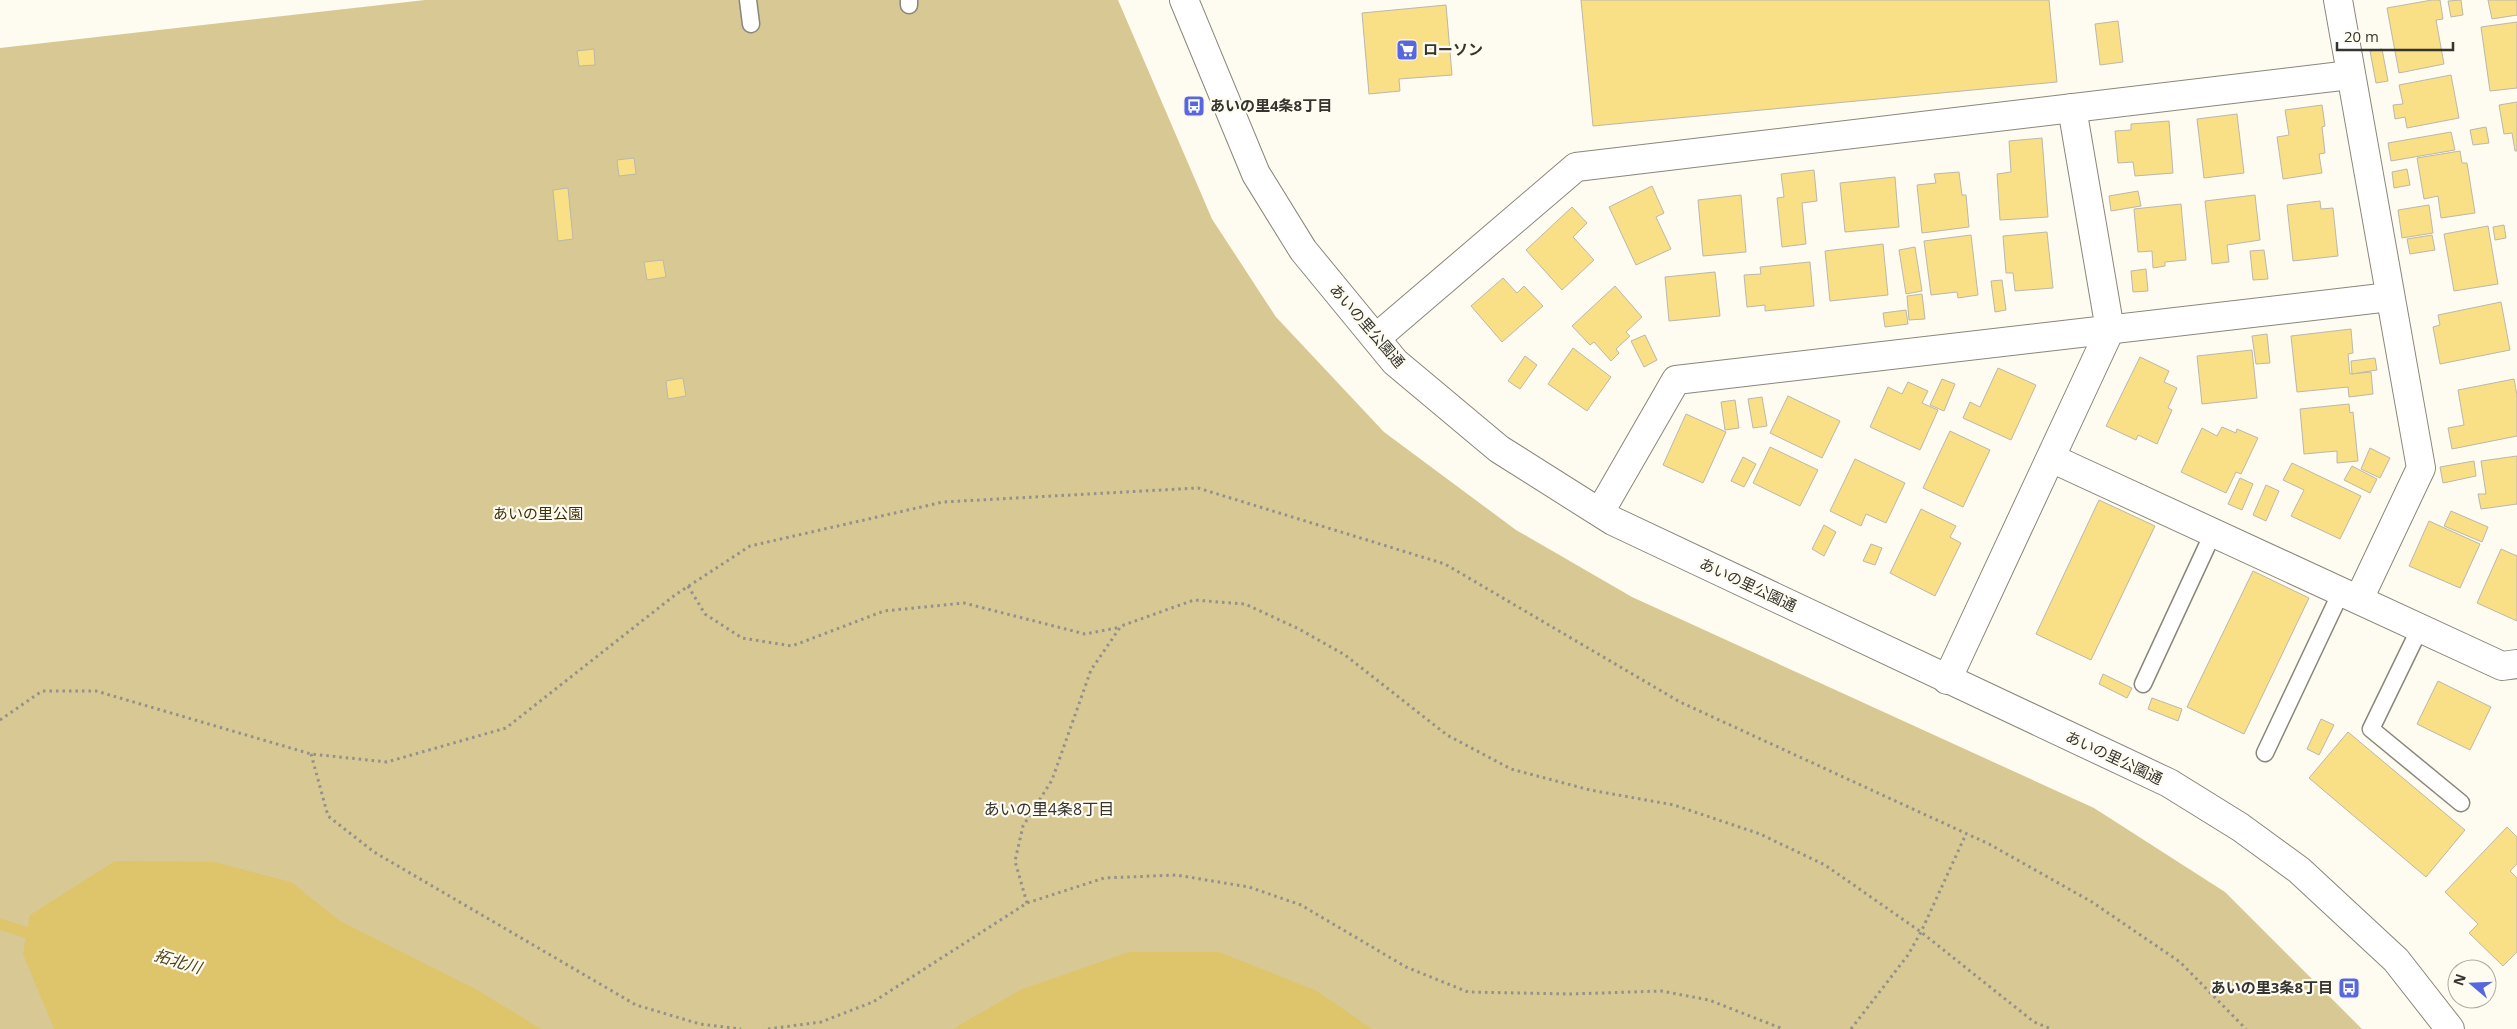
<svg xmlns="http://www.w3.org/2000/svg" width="2517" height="1029" viewBox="0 0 2517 1029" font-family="'Open Sans','Noto Sans JP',sans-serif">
<rect width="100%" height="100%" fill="#fefbf0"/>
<polygon fill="#d8c894" points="425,0 1118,0 1212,219 1276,317 1384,432 1516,530 1632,597 2094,808 2225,892 2362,1029 0,1029 0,48"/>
<g fill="#dec46b">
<polygon points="115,861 214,862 291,882 340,921 479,991 541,1029 54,1029 23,954 30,915"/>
<polygon points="1129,952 1219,952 1317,991 1372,1029 953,1029 1020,990"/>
</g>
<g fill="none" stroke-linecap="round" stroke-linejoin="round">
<polyline stroke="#dec46b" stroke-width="11" points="0,924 40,937"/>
</g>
<g fill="#f9df85" stroke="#bcb8ab">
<polygon points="1581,0 2049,0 2057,82 1593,126"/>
<polygon points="2432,0 2440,0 2443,19 2436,20 2444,64 2399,73 2387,8"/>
<polygon points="2461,0 2463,15 2451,17 2448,1"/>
<polygon points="2488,0 2517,0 2517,15 2492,19"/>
<polygon points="1446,5 1452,75 1399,79 1400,91 1369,94 1362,13"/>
<polygon points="2118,21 2123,62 2100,65 2095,24"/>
<polygon points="2517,22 2517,88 2490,91 2481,27"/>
<polygon points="594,49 595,65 579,66 577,51"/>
<polygon points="2382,49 2388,81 2376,83 2370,51"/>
<polygon points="2451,75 2459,118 2407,128 2405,117 2395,119 2393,105 2403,104 2399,85"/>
<polygon points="2517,102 2517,151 2515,151 2512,133 2504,134 2499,105"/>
<polygon points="2322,105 2325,126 2322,127 2325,153 2319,154 2322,173 2283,179 2277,137 2289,135 2285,110"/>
<polygon points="2237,114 2244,173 2204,178 2197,119"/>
<polygon points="2169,121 2173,173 2135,176 2133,162 2118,163 2115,131 2131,130 2131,124"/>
<polygon points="2486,127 2489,143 2473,145 2470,130"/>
<polygon points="2451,132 2455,150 2391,161 2388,143"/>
<polygon points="2042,138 2048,217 2000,220 1997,174 2011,172 2009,141"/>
<polygon points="2460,151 2462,163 2467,163 2475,213 2441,218 2438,196 2424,199 2417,158"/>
<polygon points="634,158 636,174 619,176 617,160"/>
<polygon points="2407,169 2410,185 2394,188 2392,172"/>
<polygon points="1814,170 1817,201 1802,203 1806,244 1782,247 1777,198 1784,197 1781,174"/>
<polygon points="1959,172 1962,195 1966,195 1969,227 1922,233 1917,185 1936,183 1934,174"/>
<polygon points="1895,177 1899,227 1845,232 1840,183"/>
<polygon points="1652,186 1664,213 1656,217 1671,249 1636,265 1609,207"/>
<polygon points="568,188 573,239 558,241 553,190"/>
<polygon points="2138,191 2141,206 2111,211 2109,196"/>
<polygon points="1741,195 1746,252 1703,256 1698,200"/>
<polygon points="2255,195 2260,240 2227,245 2229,262 2212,264 2205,201"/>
<polygon points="2320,201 2321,209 2333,208 2338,256 2293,261 2287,205"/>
<polygon points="2181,204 2186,260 2165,262 2165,266 2153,268 2152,251 2138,252 2134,209"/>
<polygon points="2429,205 2433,233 2402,238 2398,210"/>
<polygon points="1572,207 1587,223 1573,237 1594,260 1562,290 1526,250"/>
<polygon points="2504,225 2506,238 2495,240 2493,227"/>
<polygon points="2488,226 2498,284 2454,291 2444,234"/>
<polygon points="2047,232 2053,288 2015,291 2013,273 2006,273 2003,236"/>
<polygon points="1971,235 1978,295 1958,298 1957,292 1931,295 1924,241"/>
<polygon points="2432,235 2435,250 2410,254 2407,239"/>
<polygon points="1883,244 1888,295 1830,301 1825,251"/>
<polygon points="1915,247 1922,291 1906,294 1899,250"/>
<polygon points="2264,250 2268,279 2253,280 2250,251"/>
<polygon points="663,260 666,277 647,280 644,262"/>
<polygon points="1810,262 1814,306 1765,311 1765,305 1747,307 1744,275 1761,274 1760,267"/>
<polygon points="2146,269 2148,291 2133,292 2131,271"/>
<polygon points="1715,272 1720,316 1669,321 1665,277"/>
<polygon points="1503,278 1517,293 1524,286 1543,306 1502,342 1471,306"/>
<polygon points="2002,280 2006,310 1995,312 1991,281"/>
<polygon points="1615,286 1642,317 1626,332 1630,336 1616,349 1619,353 1611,361 1594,342 1590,345 1572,326"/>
<polygon points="1922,294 1925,319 1909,320 1907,296"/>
<polygon points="2501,302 2510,350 2440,364 2433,327 2440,325 2438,315"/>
<polygon points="1906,310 1908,324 1885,327 1883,313"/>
<polygon points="2351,329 2353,353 2348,354 2350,374 2371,372 2373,394 2349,397 2348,387 2297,392 2291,336"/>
<polygon points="2267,334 2270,363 2256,364 2252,336"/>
<polygon points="1645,335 1657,360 1644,367 1631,341"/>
<polygon points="1573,348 1611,377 1587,411 1548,384"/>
<polygon points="2252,350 2257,398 2202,404 2197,356"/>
<polygon points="1525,356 1537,365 1520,389 1508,381"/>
<polygon points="2140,357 2169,371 2164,382 2177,388 2168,408 2172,410 2157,444 2138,435 2136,440 2106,426"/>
<polygon points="2375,358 2377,370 2352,374 2351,361"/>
<polygon points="1998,368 2036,385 2011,440 1963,418 1970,402 1980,407"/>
<polygon points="683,378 686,396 668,399 666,381"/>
<polygon points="1942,379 1955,384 1944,411 1930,405"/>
<polygon points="2514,379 2517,395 2517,436 2452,449 2448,428 2464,425 2458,390"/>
<polygon points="1908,382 1928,391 1922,403 1938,410 1920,450 1870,427 1888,387 1902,394"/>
<polygon points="1788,396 1840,421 1822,458 1770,433"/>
<polygon points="1762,397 1767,426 1753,428 1748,399"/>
<polygon points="1735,400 1739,428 1725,430 1721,402"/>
<polygon points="2349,404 2350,413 2353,412 2358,461 2337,463 2337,451 2304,454 2300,409"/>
<polygon points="1686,414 1726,432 1703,483 1663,465"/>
<polygon points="2222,427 2236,433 2237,429 2258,438 2241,474 2236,472 2226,493 2181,472 2202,428 2217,436"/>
<polygon points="1950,431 1990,450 1963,507 1923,488"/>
<polygon points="1770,447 1818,470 1800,506 1753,483"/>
<polygon points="2370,448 2390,458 2380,478 2361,469"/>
<polygon points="2517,456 2517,504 2481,509 2478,494 2486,494 2481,461"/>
<polygon points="1743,457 1756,464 1744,487 1731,481"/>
<polygon points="1855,459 1905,483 1886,523 1866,514 1861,526 1830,511"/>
<polygon points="2474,461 2476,476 2443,483 2440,467"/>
<polygon points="2292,463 2361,496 2340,539 2291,516 2304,490 2283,480"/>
<polygon points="2352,466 2377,479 2370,493 2344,480"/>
<polygon points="2240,478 2253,484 2242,510 2228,504"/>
<polygon points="2266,485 2279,491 2266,521 2253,515"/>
<polygon points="2099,500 2155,526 2091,660 2036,634"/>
<polygon points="1921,509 1956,526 1950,537 1961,543 1935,596 1890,573"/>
<polygon points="2451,511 2488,527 2482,542 2444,526"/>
<polygon points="2429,521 2480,544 2460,588 2409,566"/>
<polygon points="1824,525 1836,532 1824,556 1812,549"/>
<polygon points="1871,544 1882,548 1875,565 1863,561"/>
<polygon points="2501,549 2517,556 2517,621 2477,603"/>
<polygon points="2253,571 2309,598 2244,734 2187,707"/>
<polygon points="2103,674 2132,688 2127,698 2099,684"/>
<polygon points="2438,681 2491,707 2470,750 2417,724"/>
<polygon points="2152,698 2182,709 2178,721 2148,709"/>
<polygon points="2321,719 2334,725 2319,755 2307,749"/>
<polygon points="2348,732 2465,830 2426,877 2309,778"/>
<polygon points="2507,827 2517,837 2517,864 2510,871 2517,878 2517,952 2503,966 2469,933 2478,924 2445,892"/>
</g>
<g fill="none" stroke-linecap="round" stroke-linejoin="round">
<g stroke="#8a867a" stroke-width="19">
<g id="lane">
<polyline points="748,0 751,24"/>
<polyline points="909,0 909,5"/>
<polyline points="2420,628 2371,729 2461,803"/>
<polyline points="2143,684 2213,533"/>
<polyline points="2265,753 2341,592"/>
</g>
</g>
<g stroke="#8a867a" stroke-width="30">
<g id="street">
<polyline points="2338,0 2421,468 2359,599"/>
<polyline points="1376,338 1576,167 2350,75"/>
<polyline points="2051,458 2502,666 2517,664"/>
<polyline points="1600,512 1676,380 2390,297"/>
<polyline points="1947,680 2110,330 2072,108"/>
</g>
</g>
<g stroke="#8a867a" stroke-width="30">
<polyline id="secondary" points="1184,0 1256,174 1303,250 1395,362 1499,449 1613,521 2169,783 2240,827 2299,870 2396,960 2450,1029"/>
</g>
<g stroke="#939189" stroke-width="3" stroke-dasharray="2.5 4" stroke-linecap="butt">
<polyline points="688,586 705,614 742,638 792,646 884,611 964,603 1085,634 1121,627"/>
<polyline points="0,720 42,691 96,691 311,754 387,762 506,728 675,595 750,546 943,502 1198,488 1445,564 1680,702 1989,844 2092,902 2180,962 2246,1029"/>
<polyline points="311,754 328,816 374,852 636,1005 700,1024 741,1029"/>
<polyline points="1027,903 1015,861 1023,826 1052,780 1091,670 1121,626 1194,600 1245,604 1299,629 1345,655 1447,735 1511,769 1590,790 1674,805 1760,834 1825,865 1921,932 2034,1022 2051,1029"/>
<polyline points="768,1029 821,1022 873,1002 1027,903 1104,878 1176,875 1249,887 1301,905 1406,967 1468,992 1571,994 1661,991 1709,1000 1783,1029"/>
<polyline points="1851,1029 1908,955 1921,932 1966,834"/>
</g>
<use href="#lane" stroke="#fff" stroke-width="16"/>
<use href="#street" stroke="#fff" stroke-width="28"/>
<use href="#secondary" stroke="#fff" stroke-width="28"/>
</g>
<defs>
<g id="supermarket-square" transform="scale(1.125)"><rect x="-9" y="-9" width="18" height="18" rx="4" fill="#5767de" stroke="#fefbf0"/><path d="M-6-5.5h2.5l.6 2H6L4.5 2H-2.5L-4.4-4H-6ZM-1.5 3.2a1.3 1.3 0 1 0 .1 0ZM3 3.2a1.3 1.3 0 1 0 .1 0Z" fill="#fff"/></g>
<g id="bus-square" transform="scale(1.125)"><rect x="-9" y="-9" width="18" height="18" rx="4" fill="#5767de" stroke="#fefbf0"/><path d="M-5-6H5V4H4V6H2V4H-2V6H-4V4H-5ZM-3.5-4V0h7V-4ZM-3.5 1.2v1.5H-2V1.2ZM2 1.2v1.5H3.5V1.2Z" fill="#fff"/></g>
</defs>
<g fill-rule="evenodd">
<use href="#supermarket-square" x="1407" y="50"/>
<use href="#bus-square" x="1194" y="106"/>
<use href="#bus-square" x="2349" y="988"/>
</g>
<g text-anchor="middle" stroke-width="4.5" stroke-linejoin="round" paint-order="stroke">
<g font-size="15" font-weight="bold" fill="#35342f" stroke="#fefbf0" text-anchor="start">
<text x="1423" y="55">ローソン</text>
<text x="1210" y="111">あいの里4条8丁目</text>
<text x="2333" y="993" text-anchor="end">あいの里3条8丁目</text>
</g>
<g font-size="15" fill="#35342f" stroke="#fefbf0">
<text transform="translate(1367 326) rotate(49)" y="5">あいの里公園通</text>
<text transform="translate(1748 585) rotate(25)" y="5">あいの里公園通</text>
<text transform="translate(2114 758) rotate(25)" y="5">あいの里公園通</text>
</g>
<g font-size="15" fill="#3a2f07" stroke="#fefbf0">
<text x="538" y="519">あいの里公園</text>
</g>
<g font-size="16" fill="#35342f" stroke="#fefbf0">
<text x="1049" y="815">あいの里4条8丁目</text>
</g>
<g font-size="16" font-style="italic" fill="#4e431d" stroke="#fefbf0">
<text transform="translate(178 961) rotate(17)" y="6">拓北川</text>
</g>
</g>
<g transform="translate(2472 984) rotate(289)"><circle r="24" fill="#fefbf0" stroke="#aeaba3"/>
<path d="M0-4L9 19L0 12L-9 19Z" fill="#5767de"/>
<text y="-8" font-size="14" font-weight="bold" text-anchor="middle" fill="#35342f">N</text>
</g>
<path d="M2337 42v8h116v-8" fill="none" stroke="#35342f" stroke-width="2.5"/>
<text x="2344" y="42" font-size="15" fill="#35342f" stroke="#fefbf0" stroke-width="4" paint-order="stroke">20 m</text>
</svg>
